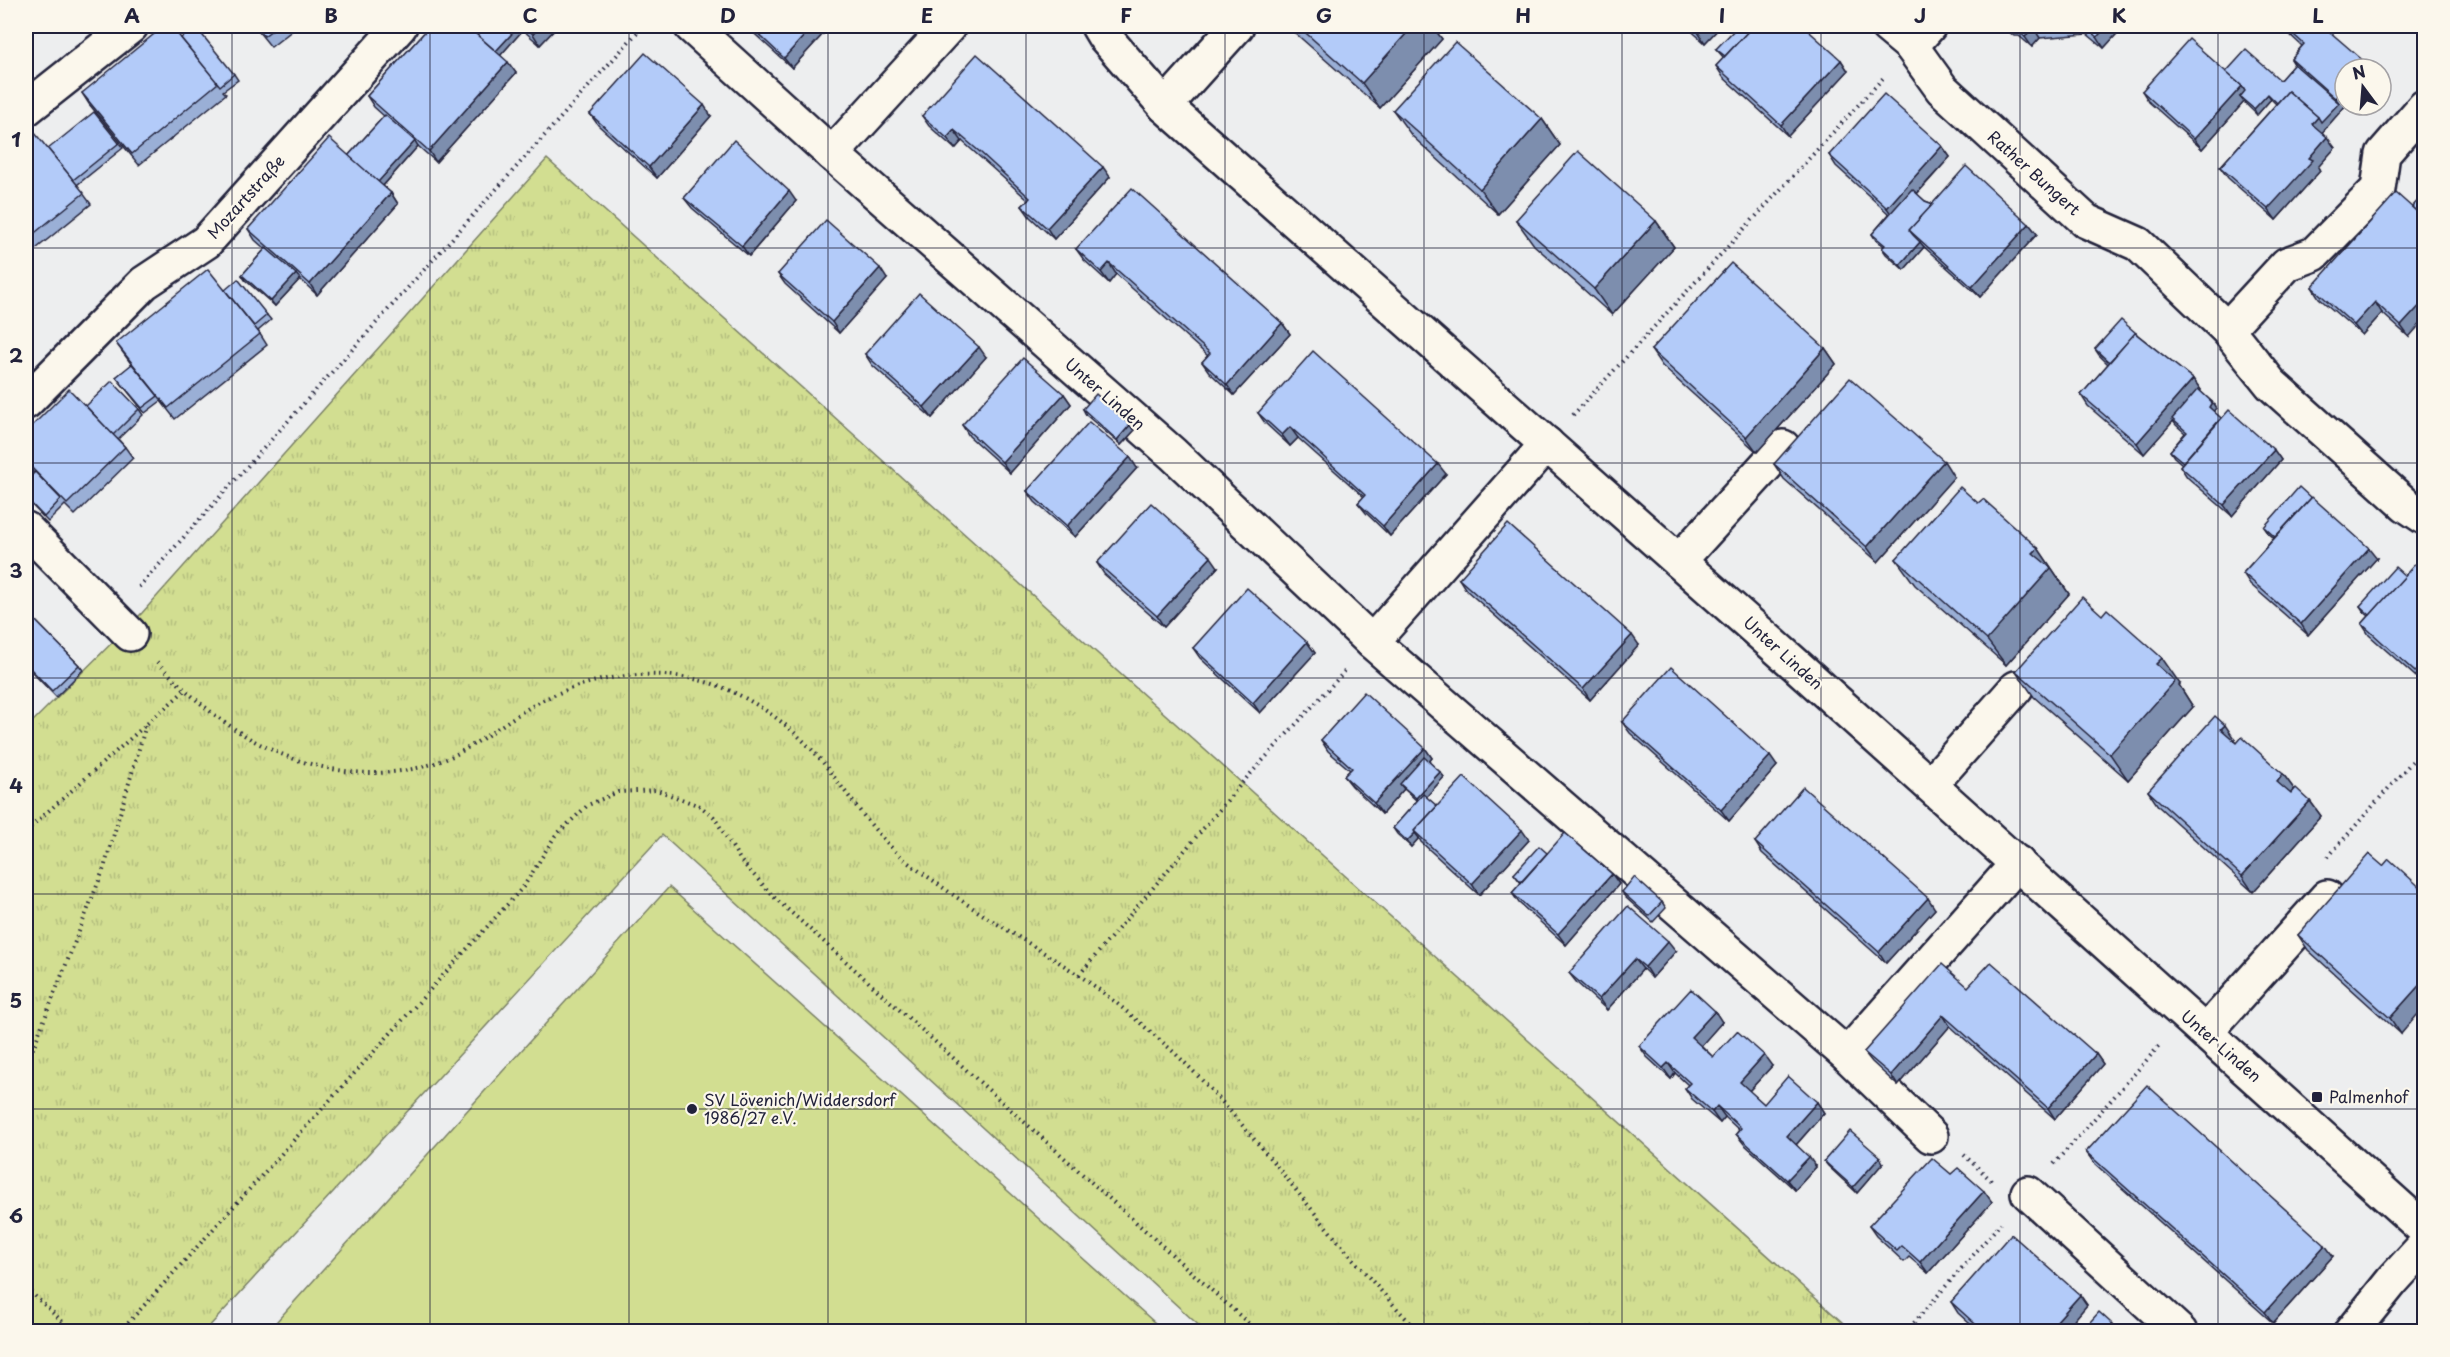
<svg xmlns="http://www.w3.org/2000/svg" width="2450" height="1357" viewBox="0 0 2450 1357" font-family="'Playpen Sans',sans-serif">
<defs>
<pattern id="park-tufts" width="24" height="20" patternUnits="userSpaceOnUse" patternTransform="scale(1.5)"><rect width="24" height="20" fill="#d2de91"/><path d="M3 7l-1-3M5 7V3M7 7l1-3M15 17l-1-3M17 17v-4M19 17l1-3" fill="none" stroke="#b4be7e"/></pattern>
</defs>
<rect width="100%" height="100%" fill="#edeeef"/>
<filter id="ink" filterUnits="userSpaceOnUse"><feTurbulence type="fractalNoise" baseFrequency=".0167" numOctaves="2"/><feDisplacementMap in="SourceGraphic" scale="12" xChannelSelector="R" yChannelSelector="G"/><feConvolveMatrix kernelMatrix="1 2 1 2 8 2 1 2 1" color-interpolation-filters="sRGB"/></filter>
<g filter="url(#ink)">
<polygon fill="url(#park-tufts)" stroke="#7a8066" stroke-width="1.5" points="547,159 1852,1331 1205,1331 662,835 205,1331 26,1332 26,728 142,613"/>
<polygon fill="#d2de91" stroke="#7a8066" stroke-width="1.5" points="669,887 1164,1331 268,1331"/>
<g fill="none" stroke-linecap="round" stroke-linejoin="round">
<g stroke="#22223b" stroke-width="38">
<g id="minor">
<polyline points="691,26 832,154 1173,454 1372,642 1847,1055 1931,1136"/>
<polyline points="1098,26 1104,36 1165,106 1796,665 2424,1229"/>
<polyline points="1887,26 1911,46 1942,89 2086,221 2138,244 2227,329 2271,384 2406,505 2424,517"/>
<polyline points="1911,46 1929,26"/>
<polyline points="1165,106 1237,26"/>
<polyline points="26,109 131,26"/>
<polyline points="832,154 949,26"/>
<polyline points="2227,329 2287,264 2314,254 2378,189 2383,154 2424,107"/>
<polyline points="26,402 144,283 206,242 400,26"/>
<polyline points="26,529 130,634"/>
<polyline points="1679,561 1783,447"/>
<polyline points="1372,642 1547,444"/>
<polyline points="1930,785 2016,688"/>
<polyline points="2206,1032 2327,897"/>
<polyline points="1847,1055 2018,863"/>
<polyline points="2028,1193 2180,1332"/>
<polyline points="2351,1332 2392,1281 2424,1246"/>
</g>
</g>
<g stroke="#22223b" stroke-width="4" stroke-dasharray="1.5 4.5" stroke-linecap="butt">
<polyline points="1573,415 1885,76"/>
<polyline points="139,587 643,26"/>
<path d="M157,662C214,721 270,763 353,772C385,775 416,771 446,759C476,746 500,725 527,709C586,673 670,662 733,692C765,707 798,732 821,760C846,791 867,824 896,852C907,863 921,872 934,881C978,914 1027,941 1074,972C1105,992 1138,1021 1167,1046C1208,1083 1244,1127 1279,1169C1324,1225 1369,1280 1419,1332"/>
<polyline points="26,831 184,691"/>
<polyline points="2328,857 2424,748"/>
<polyline points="1079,975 1242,783 1345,671"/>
<polyline points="26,1066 104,868 146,725"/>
<polyline points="1964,1155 1992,1181"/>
<polyline points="2054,1164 2161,1044"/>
<polyline points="26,1288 74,1332"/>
<polyline points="120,1332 524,886 555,836 588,805 618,792 657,790 700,806 714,817 741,861 774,897 1258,1332"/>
<polyline points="1906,1332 2001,1223"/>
</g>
<use href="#minor" stroke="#fbf7ec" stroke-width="33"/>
</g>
<g fill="#9aafd6" stroke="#22223b" stroke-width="1.5">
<polygon points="254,26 298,26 271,47"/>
<polygon points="430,26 558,26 540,45 523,30 500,55 516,73 436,162 418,146 383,186 391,193 398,204 317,295 300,279 275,306 245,280 242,275 265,249 255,240 248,229 348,156 384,116 374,107 367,96"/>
<polygon points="746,26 819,26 824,33 792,68"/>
<polygon points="1289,26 1432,26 1442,39 1380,108 1294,32"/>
<polygon points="1686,26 1721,26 1705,43"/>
<polygon points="2002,26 2124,26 2104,48 2087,34 2040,38 2032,47 2019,36 2014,36"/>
<polygon points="2282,26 2323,26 2345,105 2346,105 2322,132 2335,148 2318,167 2320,171 2276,220 2228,178 2220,167 2276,104 2271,99 2257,115 2244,102 2202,149 2149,102 2142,91 2226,72 2280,80 2294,64 2291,59 2302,46 2288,33"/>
<polygon points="181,38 234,74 238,80 223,91 226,94 139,165 89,104 82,93"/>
<polygon points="1716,49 1841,60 1848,71 1788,136 1723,77 1716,66 1724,58"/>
<polygon points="1393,110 1542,119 1560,145 1498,214 1412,136"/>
<polygon points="590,114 711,116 657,178 598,125"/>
<polygon points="922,116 1110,177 1054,239 1030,217 1022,206 1028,200 962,141 955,149 929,126"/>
<polygon points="26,138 48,149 119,143 123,148 77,185 91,204 26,257"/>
<polygon points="1942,146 1950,157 1917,194 1925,201 1933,204 2029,224 2037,234 1980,297 1923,246 1924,247 1904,270 1886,254 1882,248 1884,246 1875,239 1872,234 1889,214 1836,166 1829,155"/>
<polygon points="684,198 796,201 749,256 692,208"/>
<polygon points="2412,207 2409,337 2382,313 2362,335 2319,298 2312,287"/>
<polygon points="1516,220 1656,221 1674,247 1612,315 1534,245"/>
<polygon points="1076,249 1282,323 1290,334 1234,395 1209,372 1202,362 1208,356 1116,274 1109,283 1084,260"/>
<polygon points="778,274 887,279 839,333 785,284"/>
<polygon points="225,290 267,315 271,320 258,331 267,345 175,419 161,401 145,413 116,377 132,365 116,343"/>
<polygon points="2136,333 2138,335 2193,379 2201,390 2200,391 2212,402 2216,408 2213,411 2221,418 2274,450 2281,460 2232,516 2187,477 2180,466 2182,464 2174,457 2170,451 2185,433 2176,425 2173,421 2144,454 2088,406 2081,395 2108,364 2099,355 2095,349"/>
<polygon points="1825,348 1836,364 1757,452 1662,366 1651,350"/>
<polygon points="865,354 986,357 932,418 872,365"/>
<polygon points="1064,394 1071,404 1010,473 969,436 962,425"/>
<polygon points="86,406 139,409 143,415 118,439 125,447 133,458 75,515 65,505 48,522 26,499 26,481 34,473 26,465 26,432"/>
<polygon points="1083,409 1130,425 1134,431 1121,445 1086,415"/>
<polygon points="1258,413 1446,474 1390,536 1366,513 1358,503 1364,497 1298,438 1290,446 1265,423"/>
<polygon points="1774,464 1954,477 1878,562 1784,479"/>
<polygon points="1137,468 1075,537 1035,502 1027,491"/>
<polygon points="1978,503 2038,548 2069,594 2006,665 1915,585 1896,559"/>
<polygon points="2264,527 2377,558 2308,635 2250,584 2243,573 2274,538 2268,533"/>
<polygon points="1097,563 1218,567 1164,627 1104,574"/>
<polygon points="2424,573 2424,684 2369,635 2362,624 2369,616 2364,612 2360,606 2405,576"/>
<polygon points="1459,579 1639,645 1590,700 1466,590"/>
<polygon points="26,611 79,665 83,670 56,697 26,666"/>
<polygon points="1307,642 1315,653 1260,713 1200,658 1193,648"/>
<polygon points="2016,671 2180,684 2179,685 2193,707 2128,780 2034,697"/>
<polygon points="1622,722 1777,766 1729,821 1630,733"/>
<polygon points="1321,740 1425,748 1432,758 1429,762 1440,772 1444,777 1426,797 1437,806 1529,840 1479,895 1421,842 1419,838 1411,847 1397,834 1393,828 1417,801 1404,789 1382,814 1352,786 1344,776 1350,770 1328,751"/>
<polygon points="2235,740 2235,741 2283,774 2294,789 2291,794 2310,801 2321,816 2253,892 2158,806 2148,791"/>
<polygon points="1755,842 1935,909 1886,963 1762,853"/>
<polygon points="1547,853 1612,874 1619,884 1566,945 1519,903 1512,893 1521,883 1514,874"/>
<polygon points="2383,866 2401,1034 2308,950 2298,935"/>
<polygon points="1622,892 1662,902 1666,908 1653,922 1625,897"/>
<polygon points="1676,951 1652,978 1643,969 1607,1010 1577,983 1569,973"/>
<polygon points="1968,987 2096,1054 2103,1064 2055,1119 1950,1026 1898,1086 1872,1062 1864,1052"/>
<polygon points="1722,1022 1701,1045 1713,1057 1772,1066 1749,1091 1764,1104 1817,1102 1824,1113 1796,1145 1816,1167 1795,1190 1744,1144 1736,1134 1739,1130 1725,1117 1720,1123 1692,1099 1685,1088 1688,1085 1675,1073 1671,1079 1647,1057 1639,1046"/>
<polygon points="2086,1152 2333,1256 2273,1323 2094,1163"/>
<polygon points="1824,1161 1883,1163 1857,1193 1828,1166"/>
<polygon points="1951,1174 1992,1202 1928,1273 1909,1257 1904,1262 1876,1236 1869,1226"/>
<polygon points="2080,1295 2087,1305 2064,1332 1979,1332 1958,1313 1951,1302"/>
</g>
<g fill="#7d8eae" stroke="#22223b" stroke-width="1.5">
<polygon points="519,26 520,26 523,30 499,57 495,52"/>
<polygon points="541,26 558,26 540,45 533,34"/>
<polygon points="813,26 819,26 824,33 792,68 784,58"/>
<polygon points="1413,26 1432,26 1442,39 1380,108 1362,83"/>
<polygon points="1704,26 1721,26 1705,43 1698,32"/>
<polygon points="2107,26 2124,26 2104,48 2097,37"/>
<polygon points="2033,27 2040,38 2032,47 2025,37"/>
<polygon points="1841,60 1848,71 1788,136 1781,125"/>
<polygon points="508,62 516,73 436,162 429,151"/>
<polygon points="2366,63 2370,69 2361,69"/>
<polygon points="2242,86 2249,96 2240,97 2244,102 2202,149 2194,139"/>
<polygon points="2345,87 2345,105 2346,105 2320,135 2312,124 2318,117 2339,103 2335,98"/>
<polygon points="2268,94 2271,99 2257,115 2254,109"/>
<polygon points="704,105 711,116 657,178 649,167"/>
<polygon points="1542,119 1560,145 1498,214 1480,189"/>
<polygon points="954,130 962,141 955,149 947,138"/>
<polygon points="2327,137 2335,148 2318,167 2320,171 2276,220 2268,209 2309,158"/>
<polygon points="415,141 418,146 381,188 377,183"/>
<polygon points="1942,146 1950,157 1894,218 1887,208"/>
<polygon points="1103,167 1110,177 1054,239 1047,228"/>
<polygon points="789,191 796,201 749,256 742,246"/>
<polygon points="391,193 398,204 317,295 310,284"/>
<polygon points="1656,221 1674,247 1612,315 1594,289"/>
<polygon points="2029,224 2037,234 1980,297 1972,287"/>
<polygon points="1920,242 1924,247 1904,270 1900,265"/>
<polygon points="1109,263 1116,274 1109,283 1101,272"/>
<polygon points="880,268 887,279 839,333 832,322"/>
<polygon points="296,274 300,279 275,306 271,301"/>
<polygon points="2424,301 2424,320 2409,337 2401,326"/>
<polygon points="2375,302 2382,313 2362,335 2354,325"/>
<polygon points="1282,323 1290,334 1234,395 1227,385"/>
<polygon points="979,347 986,357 932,418 924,407"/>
<polygon points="1825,348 1836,364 1757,452 1746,437"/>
<polygon points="2193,379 2201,390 2144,454 2137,443"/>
<polygon points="1064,394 1071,404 1010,473 1002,462"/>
<polygon points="2212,402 2216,408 2212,413 2209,407"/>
<polygon points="1130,425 1134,431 1121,445 1117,440"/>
<polygon points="1290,427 1298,438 1290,446 1282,435"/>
<polygon points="2274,450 2281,460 2232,516 2224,505"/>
<polygon points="1130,457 1137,468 1075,537 1067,526"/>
<polygon points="1944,461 1954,477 1878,562 1867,547"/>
<polygon points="1438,464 1446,474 1390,536 1383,526"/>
<polygon points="2038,548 2069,594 2006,665 1987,640 2033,553"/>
<polygon points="2369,548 2377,558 2308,635 2301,624"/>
<polygon points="1211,557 1218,567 1164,627 1157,616"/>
<polygon points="1632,635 1639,645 1590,700 1583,689"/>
<polygon points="1307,642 1315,653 1260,713 1253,703"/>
<polygon points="2162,658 2180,684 2179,685 2193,707 2128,780 2110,754 2156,664"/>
<polygon points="2225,725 2235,740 2232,744 2221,729"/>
<polygon points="1425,748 1432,758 1405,788 1400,784 1404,789 1382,814 1374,803"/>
<polygon points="1770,756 1777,766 1729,821 1721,810"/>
<polygon points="1440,772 1444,777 1420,804 1416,798"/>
<polygon points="2283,774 2294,789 2288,797 2277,782"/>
<polygon points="2310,801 2321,816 2253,892 2242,876"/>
<polygon points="1522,830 1529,840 1479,895 1472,884"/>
<polygon points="1415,833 1419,838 1411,847 1407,841"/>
<polygon points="1612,874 1619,884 1566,945 1558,934"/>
<polygon points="1928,898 1935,909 1886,963 1879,952"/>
<polygon points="1668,941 1676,951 1652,978 1645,967"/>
<polygon points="1635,959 1643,969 1607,1010 1599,999"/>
<polygon points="2424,980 2424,1007 2401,1034 2390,1018"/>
<polygon points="1715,1011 1722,1022 1699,1048 1691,1037"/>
<polygon points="1943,1015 1950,1026 1898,1086 1891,1075"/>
<polygon points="2096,1054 2103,1064 2055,1119 2048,1108"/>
<polygon points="1764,1055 1772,1066 1747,1093 1740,1082"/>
<polygon points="1668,1063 1675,1073 1671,1079 1663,1068"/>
<polygon points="1817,1102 1824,1113 1794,1147 1787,1136"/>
<polygon points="1717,1106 1725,1117 1720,1123 1712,1112"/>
<polygon points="1809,1157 1816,1167 1795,1190 1787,1180"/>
<polygon points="1880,1157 1883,1163 1857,1193 1853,1187"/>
<polygon points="1984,1191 1992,1202 1928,1273 1920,1262"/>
<polygon points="2325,1245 2333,1256 2273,1323 2265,1312"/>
<polygon points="2080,1295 2087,1305 2064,1332 2047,1332"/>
</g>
<g fill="#b3cbf9" stroke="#22223b" stroke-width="1.5">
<polygon points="164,26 171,26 218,83 132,154 82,93"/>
<polygon points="195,26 234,74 220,86 181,38"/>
<polygon points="255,26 277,26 264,36"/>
<polygon points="430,26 467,26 508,62 429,151 367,96"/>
<polygon points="467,26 519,26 496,51"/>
<polygon points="523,26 541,26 533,34"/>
<polygon points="750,26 813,26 784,58"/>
<polygon points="1298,26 1413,26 1362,83"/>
<polygon points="1690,26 1704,26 1698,32"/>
<polygon points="1738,26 1753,26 1725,56 1716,49"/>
<polygon points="1753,26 1803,26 1841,60 1781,125 1716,66"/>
<polygon points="2011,26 2054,26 2033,27 2025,37"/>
<polygon points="2083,26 2107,26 2097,37"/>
<polygon points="2284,26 2323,26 2366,63 2361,69 2345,69 2345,87 2335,98 2291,59 2304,44"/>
<polygon points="2189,39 2242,86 2194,139 2142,91"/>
<polygon points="1455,42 1542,119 1480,189 1393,110"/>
<polygon points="2246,50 2280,80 2294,64 2339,103 2321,122 2318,117 2288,91 2277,103 2268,94 2254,109 2240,97 2245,91 2242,86 2226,72"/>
<polygon points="645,53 704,105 649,167 590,114"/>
<polygon points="977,54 1103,167 1047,228 1022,206 1030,198 980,152 954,130 947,138 922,116"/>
<polygon points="2288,91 2318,117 2312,124 2327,137 2309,158 2313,160 2268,209 2220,167"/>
<polygon points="1884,94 1942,146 1887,208 1829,155"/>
<polygon points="94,112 119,143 73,180 48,149"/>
<polygon points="385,115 415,141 378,182 348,156"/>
<polygon points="34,132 84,193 26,240 26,138"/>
<polygon points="329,138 391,193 310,284 248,229"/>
<polygon points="734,140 789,191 742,246 684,198"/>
<polygon points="1578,151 1656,221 1594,289 1516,220"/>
<polygon points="1966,166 2029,224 1972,287 1909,230"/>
<polygon points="1132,188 1282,323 1227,385 1202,362 1210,353 1134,285 1109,263 1101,272 1076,249"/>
<polygon points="1912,189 1925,201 1933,204 1909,230 1913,235 1920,242 1900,265 1882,248 1885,245 1872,234"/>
<polygon points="2396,193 2424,218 2424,301 2401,326 2375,302 2354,325 2312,287"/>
<polygon points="2424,194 2424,218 2412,207"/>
<polygon points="826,220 880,268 832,322 778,274"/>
<polygon points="266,248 296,274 271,301 242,275"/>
<polygon points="1731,263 1825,348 1746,437 1651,350"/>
<polygon points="208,269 260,334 168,408 116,343"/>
<polygon points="238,279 267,315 254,326 225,290"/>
<polygon points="919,293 979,347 924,407 865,354"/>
<polygon points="2121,320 2136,333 2109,362 2095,349"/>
<polygon points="2135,333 2193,379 2137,443 2081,395"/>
<polygon points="1313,351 1438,464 1383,526 1358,503 1365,495 1315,449 1290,427 1282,435 1258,413"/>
<polygon points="1023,358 1064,394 1002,462 962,425"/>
<polygon points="132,364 158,396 142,408 116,377"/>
<polygon points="1850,378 1944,461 1867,547 1774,464"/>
<polygon points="112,381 139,409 113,435 86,406"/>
<polygon points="69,389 125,447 67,504 26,462 26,432"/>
<polygon points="2198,389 2212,402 2209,407 2221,418 2183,462 2170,451 2187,432 2172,419"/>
<polygon points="1096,394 1130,425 1117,440 1083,409"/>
<polygon points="2229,410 2274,450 2224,505 2180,466"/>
<polygon points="1089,422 1130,457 1067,526 1027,491"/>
<polygon points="35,472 61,499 44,517 26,498 26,481"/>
<polygon points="1960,487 1978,503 1983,499 2038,548 2033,553 2051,568 1987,640 1896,559"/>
<polygon points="2299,487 2311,498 2275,537 2264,527"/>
<polygon points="2312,497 2369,548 2301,624 2243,573"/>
<polygon points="1151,503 1211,557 1157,616 1097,563"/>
<polygon points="1508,524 1632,635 1583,689 1459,579"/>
<polygon points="2415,564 2424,573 2424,680 2362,624"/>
<polygon points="2395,567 2405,576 2370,615 2360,606"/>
<polygon points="1247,588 1307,642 1253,703 1193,648"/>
<polygon points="2082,597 2102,615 2107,609 2162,658 2156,664 2175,681 2110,754 2016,671"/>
<polygon points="26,611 79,665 52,691 26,664"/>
<polygon points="1671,667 1770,756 1721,810 1622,722"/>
<polygon points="1364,692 1425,748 1374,803 1344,776 1352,768 1321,740"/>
<polygon points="2215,716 2225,725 2221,729 2237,743 2242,737 2283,774 2277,782 2291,794 2296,788 2310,801 2242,876 2148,791"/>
<polygon points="1424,757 1440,772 1416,798 1400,784"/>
<polygon points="1464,777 1522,830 1472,884 1414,831"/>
<polygon points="1803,787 1928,898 1879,952 1755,842"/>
<polygon points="1423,794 1437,806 1414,831 1415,833 1407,841 1393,828"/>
<polygon points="1565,833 1612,874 1558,934 1512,893"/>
<polygon points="1539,846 1547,853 1521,882 1514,874"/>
<polygon points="2369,854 2383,866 2389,859 2424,891 2424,980 2390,1018 2298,935"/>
<polygon points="1634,877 1662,902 1649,916 1622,892"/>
<polygon points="1628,906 1668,941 1645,967 1635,959 1599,999 1569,973"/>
<polygon points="1991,962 2096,1054 2048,1108 1943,1015 1891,1075 1864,1052 1942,964 1968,987"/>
<polygon points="1691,989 1715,1011 1691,1037 1713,1057 1737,1031 1764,1055 1740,1082 1764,1104 1788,1076 1817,1102 1787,1136 1809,1157 1787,1180 1736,1134 1741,1128 1717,1106 1712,1112 1685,1088 1690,1083 1668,1063 1663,1068 1639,1046"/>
<polygon points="2147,1085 2325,1245 2265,1312 2086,1152"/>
<polygon points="1850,1131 1880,1157 1853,1187 1824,1161"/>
<polygon points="1932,1158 1951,1174 1958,1168 1984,1191 1920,1262 1902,1246 1897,1251 1869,1226"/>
<polygon points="2011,1234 2080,1295 2047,1332 1984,1332 1951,1302"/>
<polygon points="2099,1312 2121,1332 2081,1332"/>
</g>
</g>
<path fill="none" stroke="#22223b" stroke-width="1.5" stroke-opacity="0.55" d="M232,26V1332M430,26V1332M629,26V1332M828,26V1332M1026,26V1332M1225,26V1332M1424,26V1332M1622,26V1332M1821,26V1332M2020,26V1332M2218,26V1332M26,248H2424M26,463H2424M26,678H2424M26,894H2424M26,1109H2424"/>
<g fill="#22223b" stroke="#fbf7ec" stroke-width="2">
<rect x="2311" y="1091" width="12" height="12" rx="3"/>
<circle cx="692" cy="1109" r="6"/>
</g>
<g text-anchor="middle" stroke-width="4.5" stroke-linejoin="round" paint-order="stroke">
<g font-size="16" fill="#22223b" stroke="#fbf7ec">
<text transform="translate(2034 173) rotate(42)" y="6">Rather Bungert</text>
<text transform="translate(246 197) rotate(-48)" y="6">Mozartstraße</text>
<text transform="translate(1105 394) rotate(41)" y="6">Unter Linden</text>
<text transform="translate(1783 653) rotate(42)" y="6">Unter Linden</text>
<text transform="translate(2221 1046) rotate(41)" y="6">Unter Linden</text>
</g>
<g font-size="16" fill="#22223b" stroke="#fbf7ec" text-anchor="start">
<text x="2329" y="1103">Palmenhof</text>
<text x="704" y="1106">SV Lövenich/Widdersdorf<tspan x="704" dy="18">1986/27 e.V.</tspan></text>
</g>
</g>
<rect width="2450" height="1357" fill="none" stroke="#fbf7ec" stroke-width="66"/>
<g transform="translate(2363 87) rotate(344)"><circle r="28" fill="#fbf7ec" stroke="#a4a2a5" stroke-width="1.5"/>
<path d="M0-4.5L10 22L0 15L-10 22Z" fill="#22223b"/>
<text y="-9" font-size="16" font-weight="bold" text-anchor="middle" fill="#22223b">N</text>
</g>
<rect x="33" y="33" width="2384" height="1291" fill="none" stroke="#22223b" stroke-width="2"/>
<g font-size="20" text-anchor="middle" font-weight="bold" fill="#22223b">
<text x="132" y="23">A</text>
<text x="331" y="23">B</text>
<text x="530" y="23">C</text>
<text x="728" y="23">D</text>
<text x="927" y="23">E</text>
<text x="1126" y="23">F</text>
<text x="1324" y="23">G</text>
<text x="1523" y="23">H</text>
<text x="1722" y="23">I</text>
<text x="1920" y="23">J</text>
<text x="2119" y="23">K</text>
<text x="2318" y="23">L</text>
<text x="16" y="147">1</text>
<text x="16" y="363">2</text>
<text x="16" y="578">3</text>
<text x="16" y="793">4</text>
<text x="16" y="1008">5</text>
<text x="16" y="1223">6</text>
</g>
</svg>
